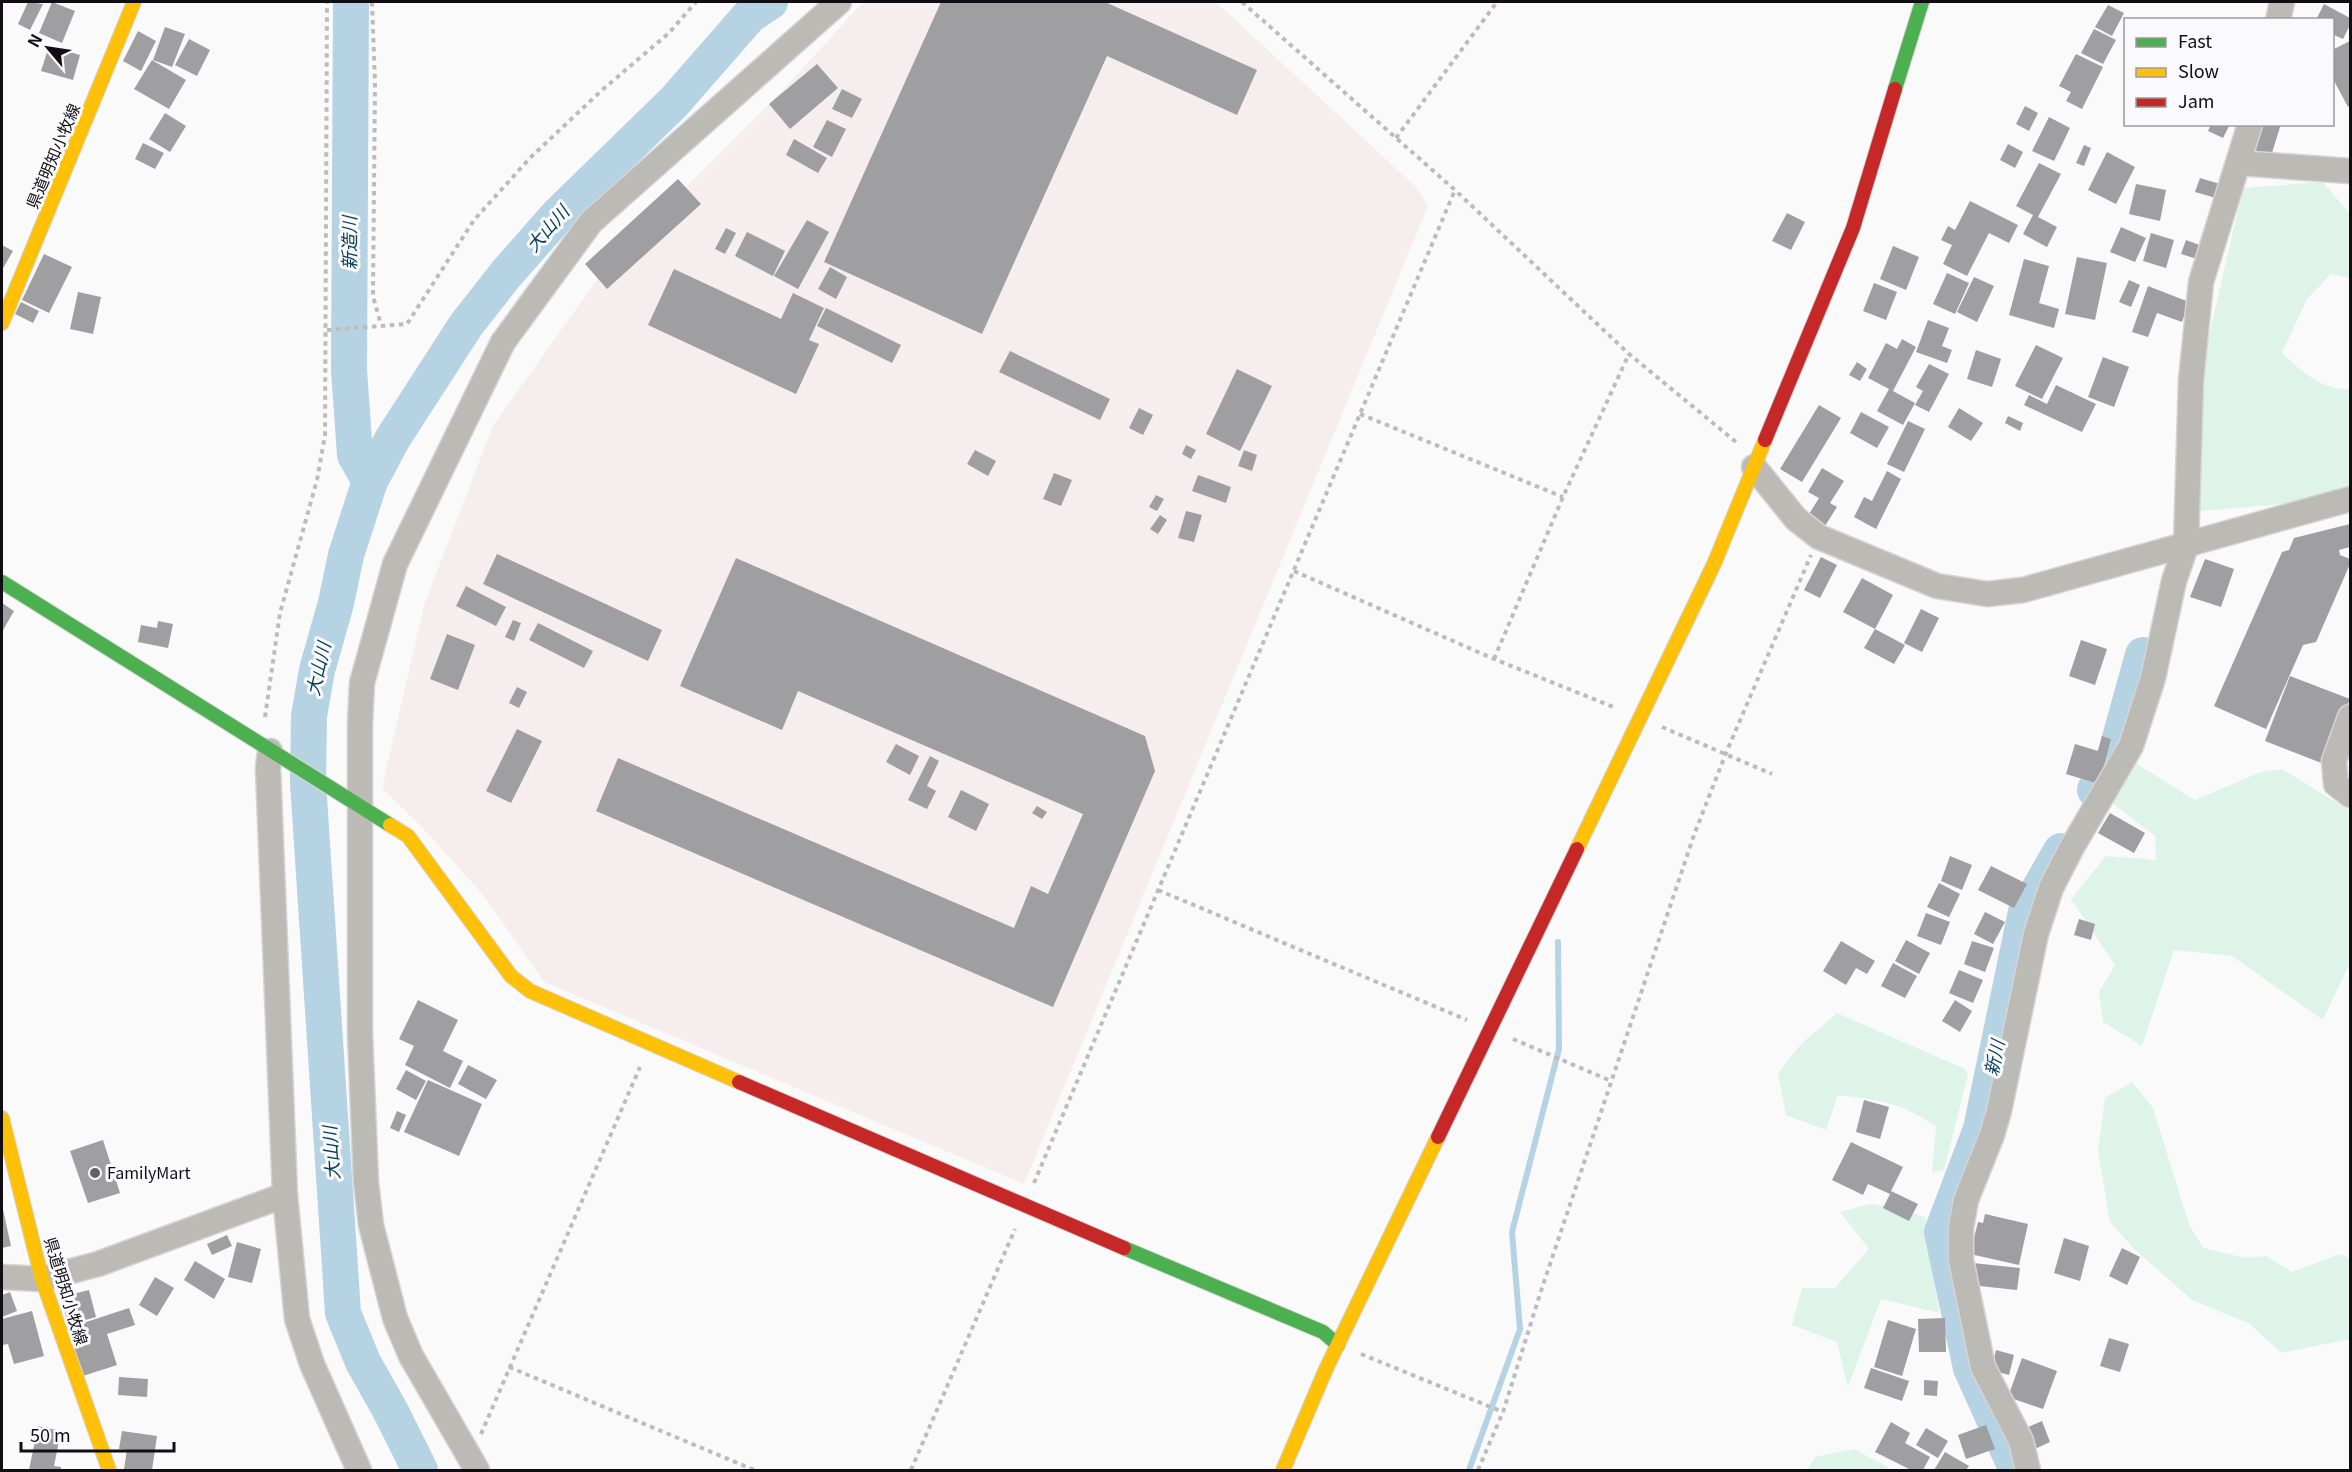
<svg xmlns="http://www.w3.org/2000/svg" width="2352" height="1472" viewBox="0 0 2352 1472" font-family="Georgia,'Noto Sans JP',serif">
<rect width="100%" height="100%" fill="#fafafb"/>
<polygon fill="#f6edee" points="863,2 1216,2 1416,187 1428,206 1024,1184 544,982 484,896 422,827 382,788 424,605 493,426 605,268 783,90"/>
<g fill="#dff4e9">
<path d="M2323,182L2350,214V278L2331,274L2307,299L2282,353C2303,372 2321,390 2350,389V485L2283,504L2190,512L2208,340L2243,188Z"/>
<polygon points="2132,761 2195,800 2261,772 2282,769 2350,811 2350,963 2323,1020 2232,956 2174,950 2142,1046 2103,1022 2099,992 2115,965 2071,899 2106,856 2156,860 2155,836 2104,797"/>
<path d="M1837,1013L1965,1069L1968,1074L1944,1170L1932,1173L1936,1126C1899,1102 1880,1100 1838,1095L1826,1130L1786,1115L1778,1073L1801,1044Z"/>
<polygon points="2132,1082 2153,1108 2189,1224 2203,1248 2246,1258 2266,1256 2292,1272 2339,1254 2350,1258 2350,1339 2281,1353 2250,1324 2192,1300 2133,1248 2110,1222 2098,1151 2105,1098"/>
<polygon points="1870,1204 1896,1207 1926,1218 1939,1313 1881,1299 1848,1387 1837,1342 1792,1325 1802,1288 1835,1288 1869,1249 1840,1212"/>
<polygon points="1854,1449 1888,1467 1886,1470 1807,1470 1815,1457"/>
</g>
<g fill="none" stroke-linecap="round" stroke-linejoin="round">
<polyline stroke="#b5d3e3" stroke-width="6" points="1469,1470 1520,1329 1512,1232 1559,1049 1558,942"/>
<g stroke="#b5d3e3" stroke-width="36">
<polyline points="351,2 349,370 355,455 370,481"/>
<polyline points="2095,790 2115,756 2143,655"/>
<polyline points="420,1470 390,1410 363,1362 343,1313 308,783 309,716 317,670 336,603 346,555 370,481 393,438 466,325 506,274 558,215 674,102 750,15 770,2"/>
<polyline points="2017,1470 1971,1368 1942,1232 1981,1129 2026,912 2061,851"/>
</g>
</g>
<g fill="#9f9fa1">
<polygon points="28,2 43,4 30,30 18,24"/>
<polygon points="52,2 75,11 62,43 39,33"/>
<polygon points="941,2 1105,2 1257,70 1237,115 1107,56 982,334 824,262"/>
<polygon points="2324,4 2350,18 2350,25 2343,39 2332,34 2332,20 2316,20"/>
<polygon points="2108,5 2124,13 2112,36 2095,27"/>
<polygon points="165,27 185,34 172,67 153,60"/>
<polygon points="2094,29 2116,40 2103,64 2081,53"/>
<polygon points="138,31 156,41 141,71 123,61"/>
<polygon points="189,39 210,50 197,76 175,65"/>
<polygon points="2350,41 2350,105 2348,107 2332,77 2332,50"/>
<polygon points="49,46 80,55 73,80 41,71"/>
<polygon points="2076,54 2103,67 2082,109 2066,101 2071,92 2059,86"/>
<polygon points="152,60 186,80 169,109 134,89"/>
<polygon points="817,64 838,88 790,129 769,104"/>
<polygon points="842,89 862,99 852,118 832,109"/>
<polygon points="2025,106 2038,113 2029,131 2016,124"/>
<polygon points="165,113 186,126 170,152 149,139"/>
<polygon points="2049,117 2070,128 2054,161 2032,151"/>
<polygon points="827,120 846,129 832,157 813,147"/>
<polygon points="2211,124 2230,124 2223,138 2208,131"/>
<polygon points="2253,124 2281,124 2271,156 2246,147"/>
<polygon points="794,139 827,158 818,173 786,155"/>
<polygon points="143,143 164,153 155,169 135,159"/>
<polygon points="2008,144 2023,152 2015,168 2000,160"/>
<polygon points="2084,145 2091,148 2084,166 2076,163"/>
<polygon points="2107,152 2135,167 2116,204 2088,190"/>
<polygon points="2039,163 2061,174 2038,217 2057,227 2047,247 2023,234 2033,215 2016,206"/>
<polygon points="2200,178 2220,184 2216,198 2195,192"/>
<polygon points="678,179 701,204 607,289 585,264"/>
<polygon points="2136,184 2166,190 2160,221 2129,214"/>
<polygon points="1970,201 2018,225 2009,243 1989,233 1967,276 1943,264 1952,245 1941,240 1948,226 1955,230"/>
<polygon points="1787,213 1805,222 1791,250 1772,241"/>
<polygon points="807,220 829,232 798,289 774,276"/>
<polygon points="2121,227 2146,238 2135,262 2110,252"/>
<polygon points="726,228 736,233 725,254 715,249"/>
<polygon points="747,232 785,251 773,276 735,256"/>
<polygon points="2151,233 2174,240 2166,268 2143,261"/>
<polygon points="2186,240 2202,246 2197,259 2181,254"/>
<polygon points="2,245 13,251 2,270"/>
<polygon points="1893,246 1919,257 1906,290 1880,279"/>
<polygon points="44,254 72,267 49,313 22,300"/>
<polygon points="2077,257 2107,263 2095,320 2065,314"/>
<polygon points="2024,259 2049,266 2039,303 2059,309 2054,328 2009,315"/>
<polygon points="830,267 847,277 836,299 818,289"/>
<polygon points="674,269 781,319 793,293 824,308 809,340 819,344 796,394 648,325"/>
<polygon points="1947,273 1969,283 1955,314 1933,304"/>
<polygon points="1974,277 1994,286 1977,322 1957,312"/>
<polygon points="2129,280 2140,285 2131,307 2119,302"/>
<polygon points="1874,283 1897,292 1886,320 1863,311"/>
<polygon points="2148,286 2189,302 2182,322 2157,313 2148,337 2132,332"/>
<polygon points="78,292 101,297 93,334 70,329"/>
<polygon points="21,302 39,311 33,323 15,314"/>
<polygon points="826,308 901,345 892,363 817,326"/>
<polygon points="1928,320 1949,328 1942,346 1952,350 1947,363 1916,352"/>
<polygon points="1902,339 1916,347 1893,391 1915,403 1903,425 1877,411 1889,389 1868,378 1886,343 1897,349"/>
<polygon points="2036,345 2063,358 2042,399 2015,386"/>
<polygon points="1976,350 2001,359 1992,387 1967,379"/>
<polygon points="1010,351 1110,399 1100,420 999,372"/>
<polygon points="2103,357 2129,367 2114,407 2088,397"/>
<polygon points="1857,362 1867,369 1860,381 1849,375"/>
<polygon points="1929,364 1949,374 1929,412 1915,405 1923,391 1916,387"/>
<polygon points="1237,369 1272,386 1240,451 1206,434"/>
<polygon points="2056,385 2096,404 2082,432 2024,405 2029,395 2047,404"/>
<polygon points="1819,405 1841,418 1802,482 1780,469"/>
<polygon points="1139,408 1153,415 1143,435 1129,428"/>
<polygon points="1959,408 1983,423 1971,441 1948,427"/>
<polygon points="1861,412 1889,427 1877,448 1850,433"/>
<polygon points="2008,416 2023,423 2020,431 2005,423"/>
<polygon points="1908,421 1925,429 1904,472 1887,464"/>
<polygon points="1186,445 1196,450 1191,459 1182,454"/>
<polygon points="975,450 996,461 988,476 967,464"/>
<polygon points="1244,450 1257,455 1252,471 1238,466"/>
<polygon points="1822,468 1844,481 1830,503 1837,507 1823,529 1806,519 1819,498 1808,492"/>
<polygon points="1887,471 1901,479 1876,529 1854,517 1864,497 1872,501"/>
<polygon points="1054,473 1072,480 1061,506 1043,499"/>
<polygon points="1198,475 1231,487 1226,503 1192,491"/>
<polygon points="1156,495 1164,499 1157,511 1149,507"/>
<polygon points="1186,511 1202,515 1194,542 1178,538"/>
<polygon points="1160,515 1167,520 1158,534 1150,529"/>
<polygon points="2350,524 2350,547 2339,550 2340,555 2350,559 2350,564 2316,642 2303,645 2266,729 2214,706 2282,552 2289,550 2294,538"/>
<polygon points="497,554 662,630 648,661 483,584"/>
<polygon points="1821,557 1837,565 1820,598 1804,590"/>
<polygon points="736,558 1145,736 1155,771 1053,1007 596,811 618,758 1014,928 1031,886 1048,894 1083,814 798,691 782,730 680,686"/>
<polygon points="2205,559 2234,569 2221,607 2190,597"/>
<polygon points="1862,578 1893,595 1875,629 1905,645 1894,664 1864,648 1875,629 1843,612"/>
<polygon points="466,586 506,607 496,626 456,606"/>
<polygon points="2,603 14,611 2,632"/>
<polygon points="1921,609 1939,618 1922,652 1904,643"/>
<polygon points="513,620 521,623 514,641 505,637"/>
<polygon points="158,621 173,624 168,648 138,642 141,625 157,628"/>
<polygon points="538,623 593,651 584,668 529,640"/>
<polygon points="447,634 475,645 458,690 430,679"/>
<polygon points="2081,640 2107,649 2095,685 2069,676"/>
<polygon points="2290,676 2350,699 2324,764 2265,741"/>
<polygon points="517,687 527,692 519,708 509,703"/>
<polygon points="517,729 542,741 511,803 486,791"/>
<polygon points="2102,736 2111,739 2099,784 2066,774 2075,744 2098,751"/>
<polygon points="896,744 919,756 910,775 886,762"/>
<polygon points="930,756 939,761 927,786 936,791 927,809 908,800"/>
<polygon points="961,790 989,804 976,831 948,817"/>
<polygon points="1037,806 1047,812 1042,819 1032,813"/>
<polygon points="2110,813 2145,833 2134,853 2098,833"/>
<polygon points="1950,856 1972,865 1962,890 1941,881"/>
<polygon points="1991,866 2027,884 2014,908 1978,890"/>
<polygon points="1939,883 1960,894 1949,917 1927,907"/>
<polygon points="1985,912 2005,922 1993,944 1974,934"/>
<polygon points="1926,913 1950,922 1941,945 1917,936"/>
<polygon points="2079,919 2095,924 2091,940 2074,935"/>
<polygon points="1906,940 1930,953 1919,974 1895,961"/>
<polygon points="1841,941 1875,961 1867,974 1856,968 1846,985 1823,971"/>
<polygon points="1972,941 1994,948 1985,972 1964,964"/>
<polygon points="1893,963 1917,976 1905,998 1881,986"/>
<polygon points="1959,970 1983,980 1973,1003 1949,993"/>
<polygon points="418,1000 458,1020 443,1051 463,1061 450,1088 405,1065 414,1046 399,1039"/>
<polygon points="1955,1000 1972,1011 1960,1032 1942,1021"/>
<polygon points="468,1065 497,1080 486,1099 458,1084"/>
<polygon points="406,1070 426,1081 416,1100 396,1089"/>
<polygon points="428,1080 482,1104 459,1156 404,1132"/>
<polygon points="1864,1100 1889,1107 1880,1139 1856,1132"/>
<polygon points="397,1111 406,1115 399,1132 390,1128"/>
<polygon points="103,1140 120,1193 88,1203 70,1151"/>
<polygon points="1851,1142 1903,1167 1891,1191 1918,1204 1909,1221 1883,1208 1890,1194 1868,1184 1863,1195 1832,1180"/>
<polygon points="2,1205 11,1246 2,1248"/>
<polygon points="1985,1214 2028,1224 2019,1265 1970,1254 1978,1222 1983,1223"/>
<polygon points="227,1235 232,1246 212,1255 207,1244"/>
<polygon points="2064,1238 2089,1246 2080,1281 2054,1273"/>
<polygon points="237,1242 261,1249 252,1283 228,1277"/>
<polygon points="2122,1248 2140,1257 2127,1285 2109,1276"/>
<polygon points="195,1261 225,1279 214,1299 184,1280"/>
<polygon points="1973,1263 2020,1268 2017,1290 1970,1285"/>
<polygon points="155,1277 174,1288 157,1316 139,1305"/>
<polygon points="89,1290 96,1317 68,1325 61,1297"/>
<polygon points="10,1292 17,1311 2,1317 2,1295"/>
<polygon points="129,1308 135,1325 107,1334 117,1365 83,1376 68,1328"/>
<polygon points="32,1311 44,1356 14,1364 8,1344 2,1345 2,1319"/>
<polygon points="1945,1318 1946,1352 1919,1352 1918,1319"/>
<polygon points="1888,1320 1916,1329 1902,1376 1874,1367"/>
<polygon points="2109,1338 2129,1344 2120,1372 2100,1366"/>
<polygon points="1996,1350 2014,1355 2009,1375 1991,1370"/>
<polygon points="2022,1358 2057,1371 2043,1409 2008,1397"/>
<polygon points="1871,1368 1909,1381 1902,1401 1864,1388"/>
<polygon points="119,1377 148,1379 147,1397 118,1395"/>
<polygon points="1924,1380 1938,1381 1937,1396 1924,1395"/>
<polygon points="2042,1421 2050,1442 2028,1452 2019,1431"/>
<polygon points="1891,1422 1910,1433 1905,1443 1930,1457 1923,1470 1911,1470 1875,1452"/>
<polygon points="1986,1425 1995,1449 1966,1459 1958,1435"/>
<polygon points="38,1426 61,1431 54,1466 61,1467 61,1470 29,1470"/>
<polygon points="1926,1428 1948,1441 1938,1458 1916,1445"/>
<polygon points="122,1431 157,1436 152,1470 124,1469 127,1450 119,1449"/>
<polygon points="1945,1452 1969,1466 1966,1470 1934,1470"/>
</g>
<g fill="none" stroke-linecap="round" stroke-linejoin="round">
<g stroke="#d5d4d6" stroke-width="27">
<g id="street">
<polyline points="2278,20 2282,2"/>
<polyline points="2239,163 2350,171"/>
<polyline points="1754,467 1796,519 1819,537 1937,586 1987,594 2023,590 2350,499"/>
<polyline points="2350,717 2334,761 2336,784 2350,795"/>
<polyline points="270,751 268,768 285,1195 297,1319 312,1364 359,1470"/>
<polyline points="2,1277 42,1279 98,1264 285,1195"/>
<polyline points="477,1470 411,1356 395,1318 371,1225 366,1182 360,1034 360,723 362,683 395,564 503,342 591,222 839,2"/>
<polyline points="2028,1470 2021,1441 1983,1367 1961,1260 1961,1228 1966,1200 1992,1135 1999,1111 2036,934 2051,888 2071,849 2131,746 2153,678 2174,581 2186,546 2191,380 2201,282 2250,124"/>
</g>
</g>
<g stroke="#d5d4d6" stroke-width="16">
<g id="fast">
<polyline points="1895,89 1922,2"/>
<polyline points="2,582 390,825"/>
<polyline points="1124,1248 1323,1332 1338,1345"/>
</g>
</g>
<g stroke="#d5d4d6" stroke-width="16">
<g id="slow">
<polyline points="2,323 134,2"/>
<polyline points="390,825 408,836 511,976 530,991 739,1082"/>
<polyline points="1577,849 1714,564 1765,440"/>
<polyline points="2,1118 42,1279 109,1470"/>
<polyline points="1283,1470 1326,1369 1438,1137"/>
</g>
</g>
<g stroke="#d5d4d6" stroke-width="16">
<g id="jam">
<polyline points="1765,440 1853,228 1895,89"/>
<polyline points="739,1082 1124,1248"/>
<polyline points="1438,1137 1577,849"/>
</g>
</g>
<g stroke="#bebcba" stroke-width="4" stroke-dasharray="4.5 4.5" stroke-linecap="butt">
<polyline points="372,2 375,82 373,296 381,325"/>
<polyline points="1242,2 1455,190 1629,354 1736,442"/>
<polyline points="1396,138 1497,2"/>
<polyline points="327,330 407,324 474,220 530,158 601,91 669,33 696,2"/>
<polyline points="1360,414 1563,497"/>
<polyline points="1294,571 1494,659 1616,708"/>
<polyline points="1494,659 1563,497 1629,354"/>
<polyline points="265,717 280,613 317,480 325,435 327,2"/>
<polyline points="1662,727 1772,774"/>
<polyline points="1158,890 1467,1020"/>
<polyline points="1513,1039 1611,1081"/>
<polyline points="1034,1183 1455,190"/>
<polyline points="1361,1354 1503,1412"/>
<polyline points="509,1367 754,1470"/>
<polyline points="481,1434 640,1067"/>
<polyline points="911,1470 1015,1229"/>
<polyline points="1478,1470 1503,1412 1541,1291 1694,835 1726,753 1811,555"/>
</g>
<use href="#street" stroke="#bcbab5" stroke-width="24"/>
<use href="#fast" stroke="#4caf50" stroke-width="14"/>
<use href="#slow" stroke="#ffc107" stroke-width="14"/>
<use href="#jam" stroke="#c62828" stroke-width="14"/>
</g>
<circle fill="#626165" stroke="#faf9fc" stroke-width="2" cx="95" cy="1173" r="6"/>
<g text-anchor="middle" stroke-width="6" stroke-linejoin="round" paint-order="stroke">
<g font-size="16" fill="#100e14" stroke="#faf9fc">
<text transform="translate(53 156) rotate(-67)" y="6">県道明知小牧線</text>
<text transform="translate(66 1291) rotate(73)" y="6">県道明知小牧線</text>
</g>
<g font-size="16" fill="#100e14" stroke="#faf9fc" text-anchor="start">
<text x="107" y="1179">FamilyMart</text>
</g>
<g font-size="18" font-style="italic" fill="#023e56" stroke="#faf9fc">
<text transform="translate(548 229) rotate(-49)" y="6">大山川</text>
<text transform="translate(350 243) rotate(-90)" y="6">新造川</text>
<text transform="translate(319 669) rotate(-77)" y="6">大山川</text>
<text transform="translate(1995 1058) rotate(-78)" y="6">新川</text>
<text transform="translate(332 1153) rotate(-94)" y="6">大山川</text>
</g>
</g>
<rect width="2352" height="1472" fill="none" stroke="#100e14" stroke-width="6"/>
<rect x="2124" y="18" width="210" height="108" fill="#faf9fc" stroke="#9c9b9f" stroke-width="1.5"/>
<rect x="2136" y="38" width="30" height="9" fill="#4caf50" stroke="#9c9b9f" stroke-width="1.5"/>
<text x="2178" y="48" font-size="18" fill="#100e14">Fast</text>
<rect x="2136" y="68" width="30" height="9" fill="#ffc107" stroke="#9c9b9f" stroke-width="1.5"/>
<text x="2178" y="78" font-size="18" fill="#100e14">Slow</text>
<rect x="2136" y="98" width="30" height="9" fill="#c62828" stroke="#9c9b9f" stroke-width="1.5"/>
<text x="2178" y="108" font-size="18" fill="#100e14">Jam</text>
<g transform="translate(48 48) rotate(299)" stroke="#faf9fc" stroke-width="4.5" paint-order="stroke">
<path d="M0-4.5L10 22L0 15L-10 22Z" fill="#100e14"/>
<text y="-9" font-size="16" font-weight="bold" text-anchor="middle" fill="#100e14">N</text>
</g>
<path d="M21 1442v9h153v-9" fill="none" stroke="#100e14" stroke-width="3"/>
<text x="30" y="1442" font-size="18" fill="#100e14" stroke="#faf9fc" stroke-width="4.5" paint-order="stroke">50 m</text>
</svg>
